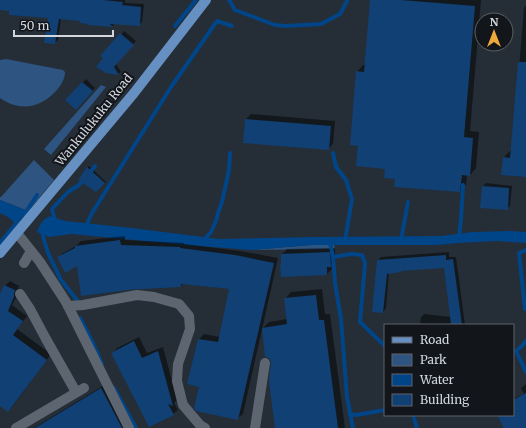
<svg xmlns="http://www.w3.org/2000/svg" width="526" height="428" viewBox="0 0 526 428" font-family="Merriweather,serif">
<rect width="100%" height="100%" fill="#252d37"/>
<g fill="#2e5482">
<path d="M6,59L63,70L65,72C65,79 61,85 56,91C40,108 20,112 0,98V60Z"/>
<polygon points="101,85 106,87 51,155 44,149"/>
<polygon points="34,160 54,180 28,211 0,200 0,197 1,197"/>
<polygon points="311,245 334,245 335,249 251,250"/>
</g>
<g fill="#004588">
<path d="M0,200L28,211L16,226C13,219 6,216 0,213Z"/>
<path d="M50,216L65,221L132,228L219,239L316,237L441,236L472,232L510,231L526,232V243L497,241L459,243L437,245H311L251,250L186,245L72,234L49,237L37,232C39,225 44,218 50,216Z"/>
</g>
<g fill="#0007">
<polygon points="0,0 125,0 125,3 144,4 142,22 139,25 115,23 113,26 89,24 81,20 61,18 58,40 54,43 49,18 0,9"/>
<polygon points="371,0 481,0 470,131 479,132 476,168 470,175 467,174 466,185 460,191 396,178 386,168 359,145 357,72 363,65 366,65"/>
<polygon points="526,5 526,176 504,157 510,151 512,151 524,8"/>
<polygon points="124,31 136,41 116,64 121,72 118,74 102,56"/>
<polygon points="86,79 95,88 76,108 67,100"/>
<polygon points="251,114 335,121 333,144 328,149 246,119"/>
<polygon points="89,166 106,182 96,191 79,179"/>
<polygon points="486,183 512,186 510,206 507,209 483,186"/>
<polygon points="125,236 125,240 184,243 184,244 240,251 278,258 243,414 238,418 200,386 199,339 204,334 220,337 231,289 183,284 181,286 78,265 58,258 63,253 76,246 81,241"/>
<polygon points="335,248 335,261 331,265 332,269 327,274 282,276 281,264 282,262 282,254 287,249"/>
<polygon points="449,252 449,257 456,257 465,325 420,325 421,317 424,314 451,317 444,267 402,270 389,272 386,308 383,312 378,261 381,257"/>
<polygon points="10,281 19,286 18,289 19,292 12,305 27,316 17,329 51,354 13,406 8,411 0,405 0,296 5,286"/>
<polygon points="322,289 325,314 330,314 345,428 276,428 272,361 263,328 269,322 287,319 285,299 291,292"/>
<polygon points="139,337 147,353 163,347 177,400 174,403 178,410 173,414 113,353 117,348"/>
<polygon points="106,384 129,428 34,428"/>
<polygon points="526,384 526,421 518,428 508,428 498,415 513,415 513,399 524,394 521,388"/>
</g>
<g fill="none" stroke-linecap="round" stroke-linejoin="round">
<g stroke="#004588" stroke-width="4">
<polyline points="229,0 235,10 275,25 286,26 321,24 340,14 347,1"/>
<polyline points="175,26 196,0"/>
<polyline points="333,153 336,167 346,180 352,199 345,241"/>
<polyline points="89,174 95,166"/>
<polyline points="24,215 37,195"/>
<polyline points="55,221 52,209 68,192 79,185 84,179"/>
<polyline points="86,226 92,213 171,87 217,21 232,26"/>
<polyline points="42,230 44,240 48,253 61,280 77,300"/>
<polyline points="459,237 461,220 463,185"/>
<polyline points="401,240 408,202"/>
<polyline points="203,241 211,232 216,221 218,213 222,202 229,170 230,153"/>
<polyline points="330,242 333,257 335,283 341,319 347,397 353,428"/>
<polyline points="0,243 18,221"/>
<polyline points="333,257 351,254 362,255 365,263 360,322 385,346"/>
<polyline points="525,309 521,271 519,253 526,250"/>
<polyline points="80,318 93,343 102,364"/>
<polyline points="526,341 522,346 516,351 526,372"/>
<polyline points="114,388 136,428"/>
<polyline points="350,414 356,415 385,410"/>
<polyline points="413,415 417,428"/>
</g>
</g>
<g fill="#114074">
<polygon points="0,0 103,0 123,2 122,5 141,7 140,26 110,24 113,27 88,25 88,24 80,23 80,21 59,19 55,44 44,43 48,18 9,15 9,11 0,10"/>
<polygon points="370,0 401,0 475,6 464,137 473,138 470,176 462,175 460,192 394,187 395,179 384,178 385,169 356,166 358,146 350,145 356,71 364,72"/>
<polygon points="120,33 134,45 114,67 119,75 106,73 96,67 103,58 100,56"/>
<polygon points="518,62 526,62 526,177 501,175 503,157 510,158"/>
<polygon points="82,82 93,91 76,110 65,100"/>
<polygon points="245,119 331,126 329,150 243,143"/>
<polygon points="87,167 105,183 96,192 78,180"/>
<polygon points="482,186 509,188 508,210 480,208"/>
<polygon points="120,240 121,245 180,247 180,248 235,255 274,263 238,420 196,411 194,408 199,387 187,384 198,339 218,342 229,289 181,284 181,287 142,289 136,289 81,296 77,266 65,273 57,257 75,248 75,246"/>
<polygon points="330,252 331,267 327,267 327,275 281,277 280,264 281,264 281,254"/>
<polygon points="446,255 446,260 453,259 462,325 451,325 444,268 401,271 401,272 387,274 383,313 372,312 377,260"/>
<polygon points="4,285 15,290 14,294 14,297 8,311 23,321 13,335 47,360 8,412 0,406 0,294"/>
<polygon points="316,295 319,320 324,320 338,428 275,428 269,382 271,361 269,358 265,357 262,328 287,324 284,298"/>
<polygon points="134,341 142,358 158,351 173,406 168,404 174,415 149,427 111,353"/>
<polygon points="101,388 122,428 35,428"/>
<polygon points="526,393 526,428 504,428 497,415 513,415 513,400"/>
</g>
<g fill="none" stroke-linecap="round" stroke-linejoin="round">
<g stroke="#5c6570" stroke-width="10">
<polyline points="17,233 40,262 66,302 129,428"/>
<polyline points="24,263 31,251"/>
<polyline points="20,294 30,309 46,339 76,392"/>
<polyline points="68,306 83,305 137,295 154,297 179,304 189,316 190,329 178,364 177,381 183,405 200,425 205,428"/>
<polyline points="16,428 84,388"/>
<polyline points="255,428 265,363"/>
</g>
<polyline stroke="#6690c2" stroke-width="10" points="0,253 134,93 206,0"/>
</g>
<g text-anchor="middle" stroke-width="4" stroke-linejoin="round" paint-order="stroke">
<g font-size="12" fill="#d1d7dd" stroke="#12151a">
<text transform="translate(94 120) rotate(-51)" y="4">Wankulukuku Road</text>
</g>
</g>
<rect x="384" y="324" width="130" height="92" fill="#12151a" stroke="#5e6368"/>
<rect x="392" y="337" width="20" height="6" fill="#6690c2" stroke="#5e6368"/>
<text x="420" y="344" font-size="12" fill="#d1d7dd">Road</text>
<rect x="392" y="354" width="20" height="12" fill="#2e5482" stroke="#5e6368"/>
<text x="420" y="364" font-size="12" fill="#d1d7dd">Park</text>
<rect x="392" y="374" width="20" height="12" fill="#004588" stroke="#5e6368"/>
<text x="420" y="384" font-size="12" fill="#d1d7dd">Water</text>
<rect x="392" y="394" width="20" height="12" fill="#114074" stroke="#5e6368"/>
<text x="420" y="404" font-size="12" fill="#d1d7dd">Building</text>
<g transform="translate(494 32)"><circle r="19" fill="#12151a" stroke="#5e6368"/>
<path d="M0-3L7 15L0 10L-7 15Z" fill="#eea83c"/>
<text y="-6" font-size="11" font-weight="bold" text-anchor="middle" fill="#d1d7dd">N</text>
</g>
<path d="M14 30v6h99v-6" fill="none" stroke="#d1d7dd" stroke-width="2"/>
<text x="20" y="30" font-size="12" fill="#d1d7dd" stroke="#12151a" stroke-width="3" paint-order="stroke">50 m</text>
</svg>
